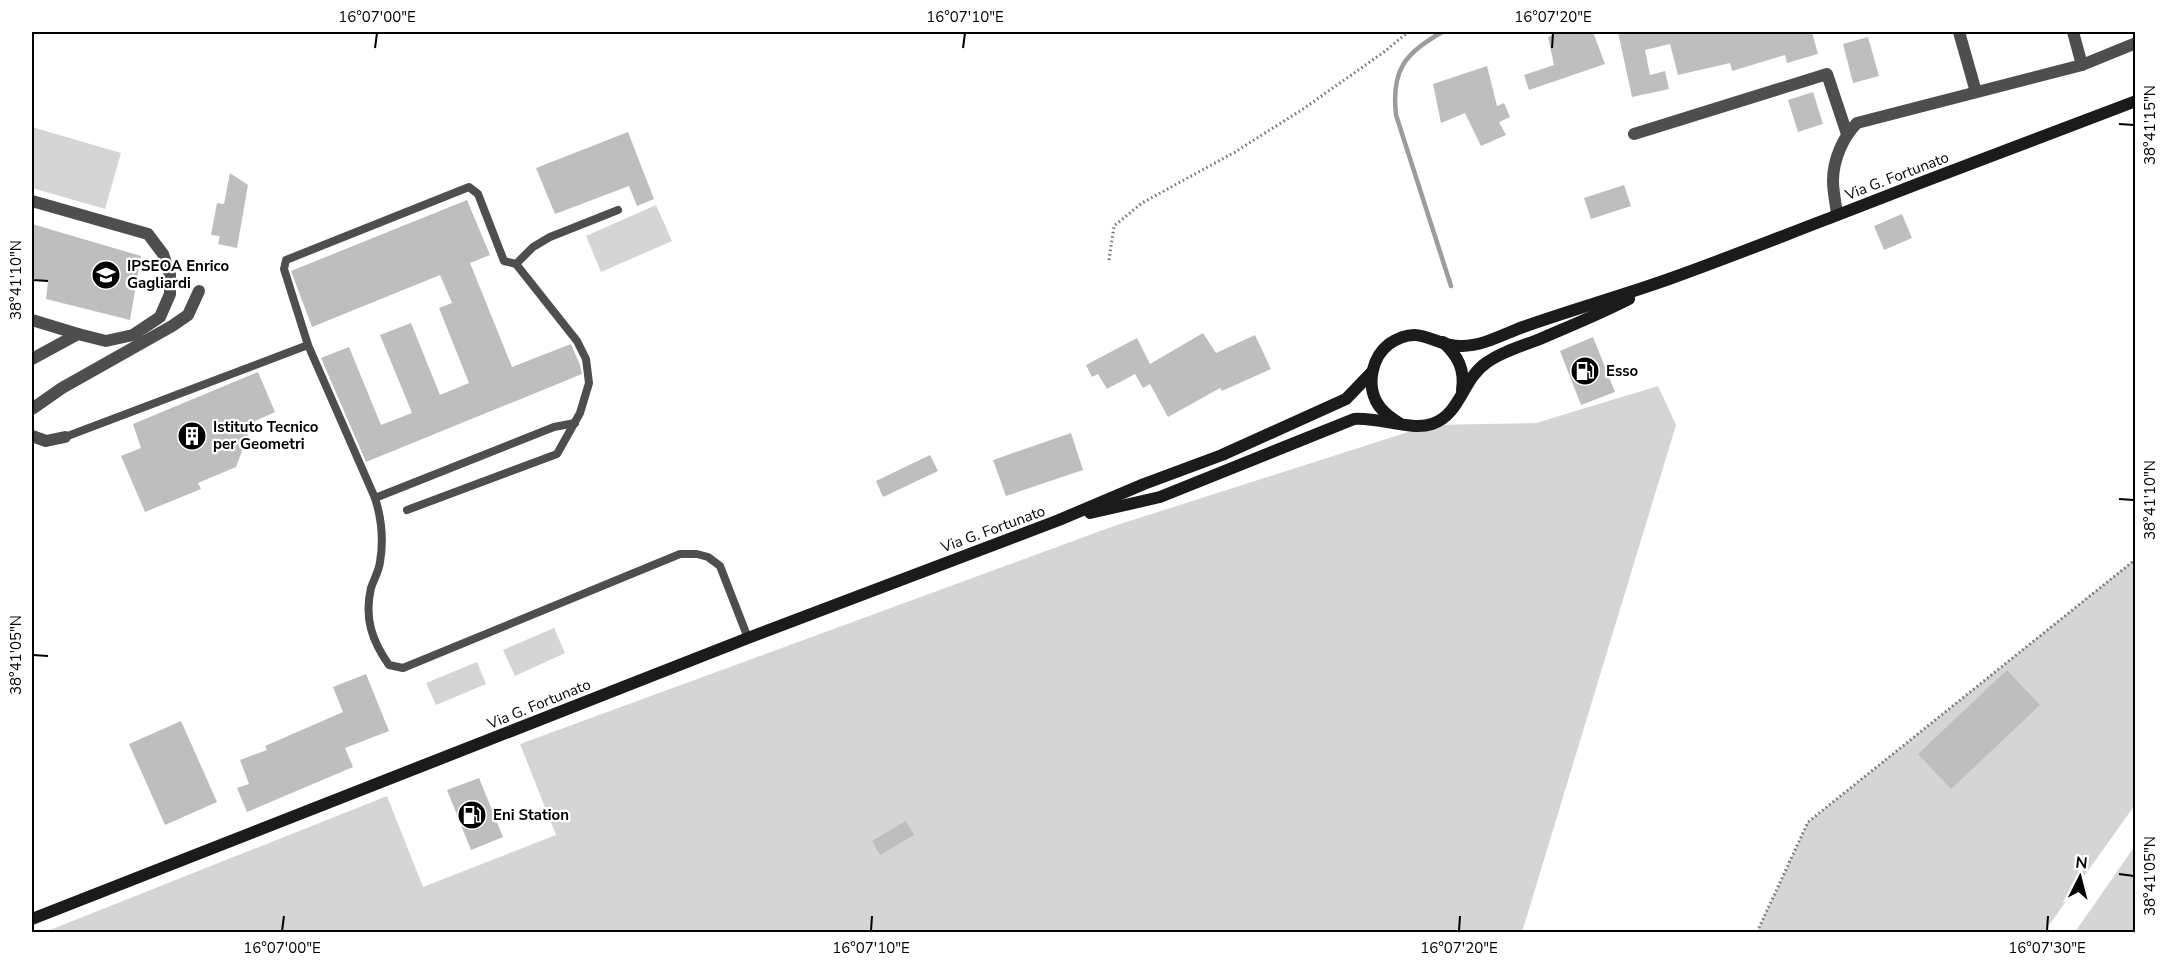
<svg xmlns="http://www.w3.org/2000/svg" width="2167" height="964" viewBox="0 0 2167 964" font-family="'Nunito Sans',sans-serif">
<rect width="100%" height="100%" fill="#fff"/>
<g fill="#d5d5d5">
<polygon points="32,127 121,153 105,209 32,188"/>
<polygon points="656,205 672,241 601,272 586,236"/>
<polygon points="1658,386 1676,425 1522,932 45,932 387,796 423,887 556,835 520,744 1114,526 1430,425 1536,423"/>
<polygon points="2135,559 2135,805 2044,932 1757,932 1808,822"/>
<polygon points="554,628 565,653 515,676 503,650"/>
<polygon points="477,662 486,684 436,705 426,683"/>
<polygon points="2135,846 2135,932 2075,932"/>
</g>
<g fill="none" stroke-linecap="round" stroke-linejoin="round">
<path stroke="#9c9c9c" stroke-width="4.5" d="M1442,32C1405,54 1391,69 1396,115L1451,286"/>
</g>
<g fill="#bebebe">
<polygon points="1554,32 1593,32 1605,64 1529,90 1524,75 1554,65 1548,37 1554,34"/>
<polygon points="1618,32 1812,32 1818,54 1787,63 1785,55 1732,71 1730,63 1678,75 1670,44 1645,50 1650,75 1665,71 1669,89 1632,97"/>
<polygon points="1868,37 1879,76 1853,83 1843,44"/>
<polygon points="1487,66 1497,106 1504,103 1510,117 1499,122 1506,135 1481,146 1465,113 1441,123 1433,84"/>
<polygon points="1813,92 1823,124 1798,132 1788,100"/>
<polygon points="628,132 654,199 637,206 629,186 555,214 536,168"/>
<polygon points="230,173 248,185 237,248 218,244 220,236 211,235 217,203 224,204"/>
<polygon points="1624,185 1631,206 1591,219 1584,198"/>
<polygon points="467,200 490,255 470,263 512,367 571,344 580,365 582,374 366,462 321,358 349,347 381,425 412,413 380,335 411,323 440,395 469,383 439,308 452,303 440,275 312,327 291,271"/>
<polygon points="1902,214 1912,238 1884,250 1874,226"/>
<polygon points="32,224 141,256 130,320 46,299 48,282 32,278"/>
<polygon points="1203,333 1216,353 1255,335 1271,369 1222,391 1220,388 1168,417 1150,384 1143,388 1135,374 1107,389 1098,374 1092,377 1086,365 1137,338 1150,364"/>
<polygon points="1593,337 1615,392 1581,405 1560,351"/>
<polygon points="258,372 275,412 253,422 236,467 198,483 201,489 145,512 121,456 141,448 133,424"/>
<polygon points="1071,433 1083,470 1006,496 993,460"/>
<polygon points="930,455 938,471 883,497 876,481"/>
<polygon points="2007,670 2040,705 1951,789 1918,754"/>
<polygon points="366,674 389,731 345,748 353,767 247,812 237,788 249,784 240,760 267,750 265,746 343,712 333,687"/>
<polygon points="181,721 217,802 165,825 129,744"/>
<polygon points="479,778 503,837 471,850 447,790"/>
<polygon points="906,821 914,835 880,855 872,841"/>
</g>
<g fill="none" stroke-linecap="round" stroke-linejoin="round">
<g stroke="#707070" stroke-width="3" stroke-dasharray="1.5 3" stroke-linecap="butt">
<polyline points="1109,260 1114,226 1142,203 1235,152 1303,109 1384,52 1408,32"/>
<polyline points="1757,932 1808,822 2136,559"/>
</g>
<g stroke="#4e4e4e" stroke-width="8">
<polyline points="516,264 533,247 550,237 618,210"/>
<polyline points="308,345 284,269 286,260 469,187 478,194 504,261 516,264 577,341 586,359 589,383 580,413 557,454 407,510"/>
<path d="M65,437L308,345L375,498C382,520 384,539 380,562C379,571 374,579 371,588C364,618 372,641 389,665L403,668L680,554H697L708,557L720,566L748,638"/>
<polyline points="375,498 554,427 575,423"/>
</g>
<g stroke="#4e4e4e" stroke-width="12">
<polyline points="1959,32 1976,92"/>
<polyline points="2073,32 2082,65"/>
<polyline points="1634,134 1827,74 1847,134"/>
<polyline points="32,201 148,234 163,254 170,275 170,294 160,317 133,335 106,341 78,334 32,359"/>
<path d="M1837,215C1836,204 1833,192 1833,181C1833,160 1843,137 1857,123L2082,65L2136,43"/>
<polyline points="32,320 78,334"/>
<polyline points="32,409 62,388 172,326 188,315 199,291"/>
<polyline points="32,436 46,441 65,437"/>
</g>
<g stroke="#1b1b1b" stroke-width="12">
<path d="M1443,342C1458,356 1465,369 1462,390"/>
<path d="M1399,423C1390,417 1381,411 1376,401C1367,383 1372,357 1389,344C1421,322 1433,347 1462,346C1483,346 1504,334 1523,327C1571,310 1621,296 1669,279C1725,259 1780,237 1835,216C1935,177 2035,139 2136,101"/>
<path d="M1090,513L1160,497L1354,419C1379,417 1411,431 1432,424C1461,414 1462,380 1486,363C1501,352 1522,346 1540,339C1570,326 1600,314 1629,299"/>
<polyline points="32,919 748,638 1059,520 1144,484 1222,455 1346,399 1372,372"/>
</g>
</g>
<path fill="none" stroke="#000" stroke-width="2" d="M375,48L377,33M963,48L965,33M1552,48L1553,33M2119,124L2134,125M33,280L48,281M2119,499L2134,500M33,655L48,656M2119,874L2134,876M282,931L284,916M871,931L872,916M1459,931L1460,916M2047,931L2048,916"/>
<defs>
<g id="school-disc" transform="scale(1.5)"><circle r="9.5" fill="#000" stroke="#fff"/><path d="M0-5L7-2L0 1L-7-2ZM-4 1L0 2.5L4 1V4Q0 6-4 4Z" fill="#fff"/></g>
<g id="fuel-disc" transform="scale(1.5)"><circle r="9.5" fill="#000" stroke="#fff"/><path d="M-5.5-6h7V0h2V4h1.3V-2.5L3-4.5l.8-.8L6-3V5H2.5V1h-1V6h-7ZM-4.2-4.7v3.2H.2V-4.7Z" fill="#fff"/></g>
<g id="building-disc" transform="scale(1.5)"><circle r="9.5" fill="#000" stroke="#fff"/><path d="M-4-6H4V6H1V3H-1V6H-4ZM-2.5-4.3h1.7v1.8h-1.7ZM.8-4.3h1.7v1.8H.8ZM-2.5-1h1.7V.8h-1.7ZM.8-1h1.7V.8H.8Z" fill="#fff"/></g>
</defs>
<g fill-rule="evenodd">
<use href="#school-disc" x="106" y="275"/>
<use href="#fuel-disc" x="1585" y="371"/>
<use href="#building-disc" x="192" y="436"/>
<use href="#fuel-disc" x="472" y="815"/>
</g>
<g text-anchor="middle" stroke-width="4.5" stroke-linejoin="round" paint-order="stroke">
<g font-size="15" fill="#000" stroke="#fff">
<text transform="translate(1897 176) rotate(-21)" y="5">Via G. Fortunato</text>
<text transform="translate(993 529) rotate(-20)" y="5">Via G. Fortunato</text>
<text transform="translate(539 704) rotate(-22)" y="5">Via G. Fortunato</text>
</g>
<g font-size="15" font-weight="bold" fill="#000" stroke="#fff" text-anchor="start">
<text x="127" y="271">IPSEOA Enrico<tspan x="127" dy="17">Gagliardi</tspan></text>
<text x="1606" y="376">Esso</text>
<text x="213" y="432">Istituto Tecnico<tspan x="213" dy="17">per Geometri</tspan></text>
<text x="493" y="820">Eni Station</text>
</g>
</g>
<rect width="2167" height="964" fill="none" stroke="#ffffff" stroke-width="66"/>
<g transform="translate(2080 877) rotate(6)" stroke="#ffffff" stroke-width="4.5" paint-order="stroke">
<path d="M0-4.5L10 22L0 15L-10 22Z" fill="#000000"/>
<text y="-9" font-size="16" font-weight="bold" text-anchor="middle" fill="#000000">N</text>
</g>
<rect x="33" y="33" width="2101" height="898" fill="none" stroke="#000" stroke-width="2"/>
<g font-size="15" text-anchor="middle" fill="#000">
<text x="377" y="22">16°07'00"E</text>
<text x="965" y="22">16°07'10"E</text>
<text x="1553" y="22">16°07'20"E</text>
<text transform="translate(2150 125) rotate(-90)" y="5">38°41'15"N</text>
<text transform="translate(16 280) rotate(-90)" y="5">38°41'10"N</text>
<text transform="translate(2150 500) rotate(-90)" y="5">38°41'10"N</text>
<text transform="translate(16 655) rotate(-90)" y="5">38°41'05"N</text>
<text transform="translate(2150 876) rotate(-90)" y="5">38°41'05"N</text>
<text x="282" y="953">16°07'00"E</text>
<text x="871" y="953">16°07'10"E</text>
<text x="1459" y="953">16°07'20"E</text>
<text x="2047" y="953">16°07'30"E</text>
</g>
</svg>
